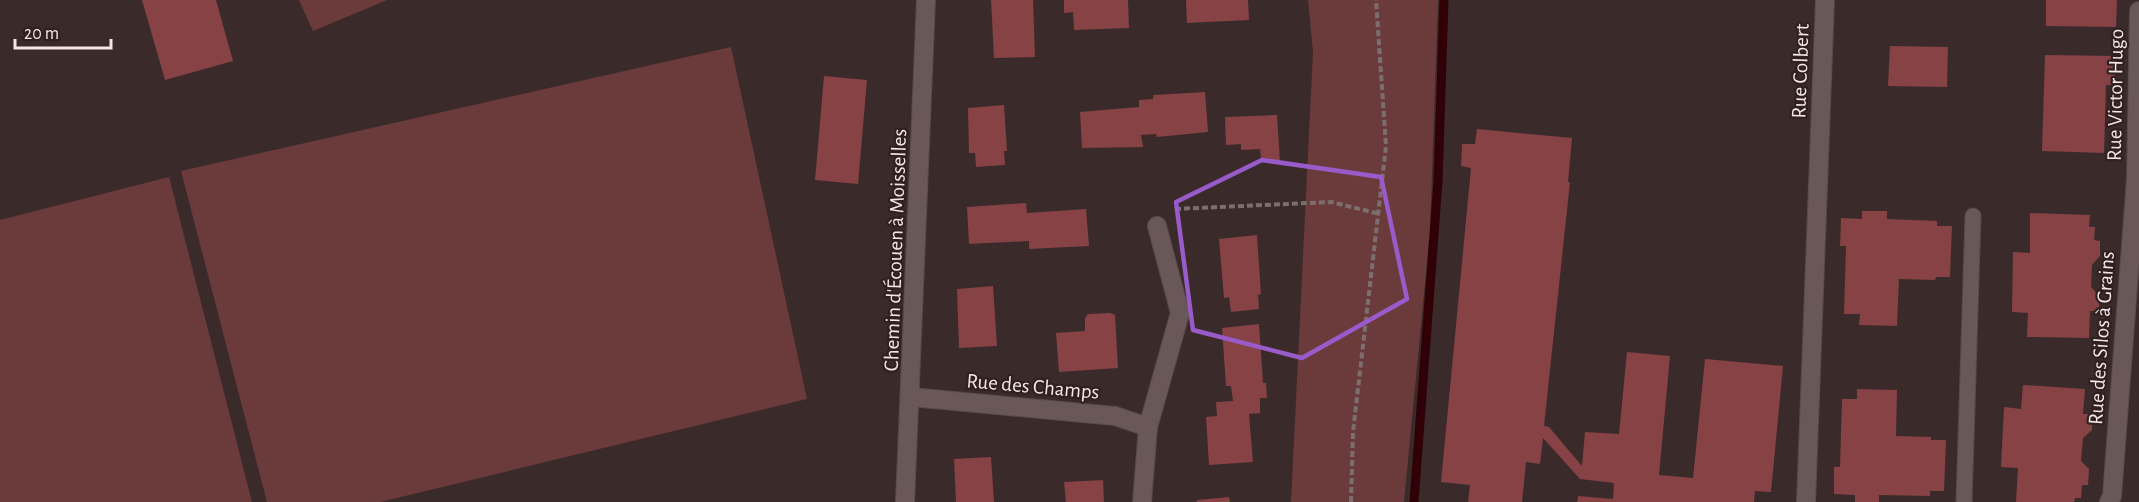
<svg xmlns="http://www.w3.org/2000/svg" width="2139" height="502" viewBox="0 0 2139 502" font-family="'Alegreya Sans',sans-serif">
<rect width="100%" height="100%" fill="#3b2a2a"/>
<g fill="#6b3b3c">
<polygon points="299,0 387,0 313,31"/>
<polygon points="1308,0 1438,0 1430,231 1404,502 1291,502 1313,52"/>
<polygon points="731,47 807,399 380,502 267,502 181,171"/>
<polygon points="169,177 252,502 0,502 0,220"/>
</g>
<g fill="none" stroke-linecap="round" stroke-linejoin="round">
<polyline stroke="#2f0107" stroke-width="9" points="1414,502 1438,181 1444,0"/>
</g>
<g fill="#864245">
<polygon points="142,0 216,0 233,61 165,80"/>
<polygon points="991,0 1033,0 1035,57 994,58"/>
<polygon points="1064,0 1128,0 1129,28 1074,30 1073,12 1064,13"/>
<polygon points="1186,0 1248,0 1249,20 1187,23"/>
<polygon points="2046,0 2117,0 2116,27 2046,26"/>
<polygon points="1890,46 1948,47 1947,87 1888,86"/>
<polygon points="2045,55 2115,56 2115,85 2106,85 2104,153 2042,151"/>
<polygon points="824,76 867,80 858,184 815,180"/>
<polygon points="1205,92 1208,132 1157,137 1156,134 1141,135 1143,147 1082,148 1080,112 1139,107 1139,100 1153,99 1153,95"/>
<polygon points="1004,105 1007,151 1004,151 1005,165 976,167 975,153 969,153 968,108"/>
<polygon points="1277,115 1280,162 1265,163 1261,159 1260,149 1241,150 1241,144 1226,145 1225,117"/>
<polygon points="1477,129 1572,138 1568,182 1570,182 1544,426 1549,427 1582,466 1585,432 1619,434 1627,352 1670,356 1659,475 1693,478 1705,359 1783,366 1771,492 1755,491 1754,502 1577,502 1578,496 1613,499 1614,483 1580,479 1543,438 1540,464 1526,462 1522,502 1468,502 1470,485 1441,482 1471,168 1461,166 1462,144 1475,144"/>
<polygon points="1026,203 1027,213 1086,209 1089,246 1029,249 1029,241 969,244 967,207"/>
<polygon points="1862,211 1887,211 1887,219 1937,221 1937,226 1952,226 1950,277 1936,277 1935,280 1899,279 1897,326 1859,325 1860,314 1844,314 1846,246 1840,246 1841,218 1862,219"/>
<polygon points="2030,213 2090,215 2089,227 2095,227 2094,240 2100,241 2100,256 2092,265 2091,287 2099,296 2099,311 2090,311 2089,338 2027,337 2028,313 2012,312 2013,252 2030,253"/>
<polygon points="1257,235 1261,294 1258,295 1259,309 1231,312 1229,297 1224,298 1219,239"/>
<polygon points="993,286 997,346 959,348 957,289"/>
<polygon points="1110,313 1115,315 1118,368 1059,372 1056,333 1085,331 1085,318 1088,314"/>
<polygon points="1259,324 1263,383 1266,383 1267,398 1260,398 1260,413 1249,414 1253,462 1209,465 1206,417 1217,416 1216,402 1233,401 1231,386 1226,386 1222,328"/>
<polygon points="2023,385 2085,389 2083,414 2092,414 2092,430 2083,438 2081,461 2089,469 2088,485 2082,485 2081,498 2075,498 2074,502 2016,502 2018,468 2001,467 2004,407 2021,409"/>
<polygon points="1857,389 1897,390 1896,436 1931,437 1931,440 1946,440 1944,491 1930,491 1930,496 1879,495 1879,502 1855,502 1855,495 1834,494 1834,467 1840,467 1842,399 1857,399"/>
<polygon points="991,457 994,502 956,502 954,459"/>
<polygon points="1103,480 1104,502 1066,502 1064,482"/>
<polygon points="1229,497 1230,502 1197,502 1197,500"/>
</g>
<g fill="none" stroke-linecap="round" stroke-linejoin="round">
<g stroke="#58494a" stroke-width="17">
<polyline id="service" points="1964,502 1973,216"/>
</g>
<g stroke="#58494a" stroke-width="20">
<g id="minor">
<polyline points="2136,180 2139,11"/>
<polyline points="911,397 1115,416 1148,427"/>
<polyline points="905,502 926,0"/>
<polyline points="1142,502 1148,427 1180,313 1157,226"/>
<polyline points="1806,502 1825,0"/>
</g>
</g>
<g stroke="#58494a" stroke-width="20">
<polyline id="tertiary" points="2109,502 2112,496 2136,180 2139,180"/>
</g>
<g stroke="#7d6e6e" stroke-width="4" stroke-dasharray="6 3" stroke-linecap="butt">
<polyline points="1175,209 1331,202 1380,214"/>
<polyline points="1351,502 1353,432 1386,146 1376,0"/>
</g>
<use href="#service" stroke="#6a5757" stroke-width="15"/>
<use href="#minor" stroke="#6a5757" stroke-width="18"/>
<use href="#tertiary" stroke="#6a5757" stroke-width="18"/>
</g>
<path fill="none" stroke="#995bc9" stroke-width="4.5" stroke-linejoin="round" d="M1262,160L1381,177L1407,299L1302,358L1193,330L1176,202Z"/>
<g text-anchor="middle" stroke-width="4.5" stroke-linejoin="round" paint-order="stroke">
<g font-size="21" fill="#f3e7e7" stroke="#302020">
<text transform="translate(1800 71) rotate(-88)" y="7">Rue Colbert</text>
<text transform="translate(2115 95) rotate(-89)" y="7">Rue Victor Hugo</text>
<text transform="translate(895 250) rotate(-88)" y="7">Chemin d'Écouen à Moisselles</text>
<text transform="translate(2101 338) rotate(-86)" y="7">Rue des Silos à Grains</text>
<text transform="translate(1033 386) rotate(5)" y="7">Rue des Champs</text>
</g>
</g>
<path d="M15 39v9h96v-9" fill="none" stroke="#f3e7e7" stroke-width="3"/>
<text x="24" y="39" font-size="18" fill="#f3e7e7" stroke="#302020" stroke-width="4.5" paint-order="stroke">20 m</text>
</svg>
